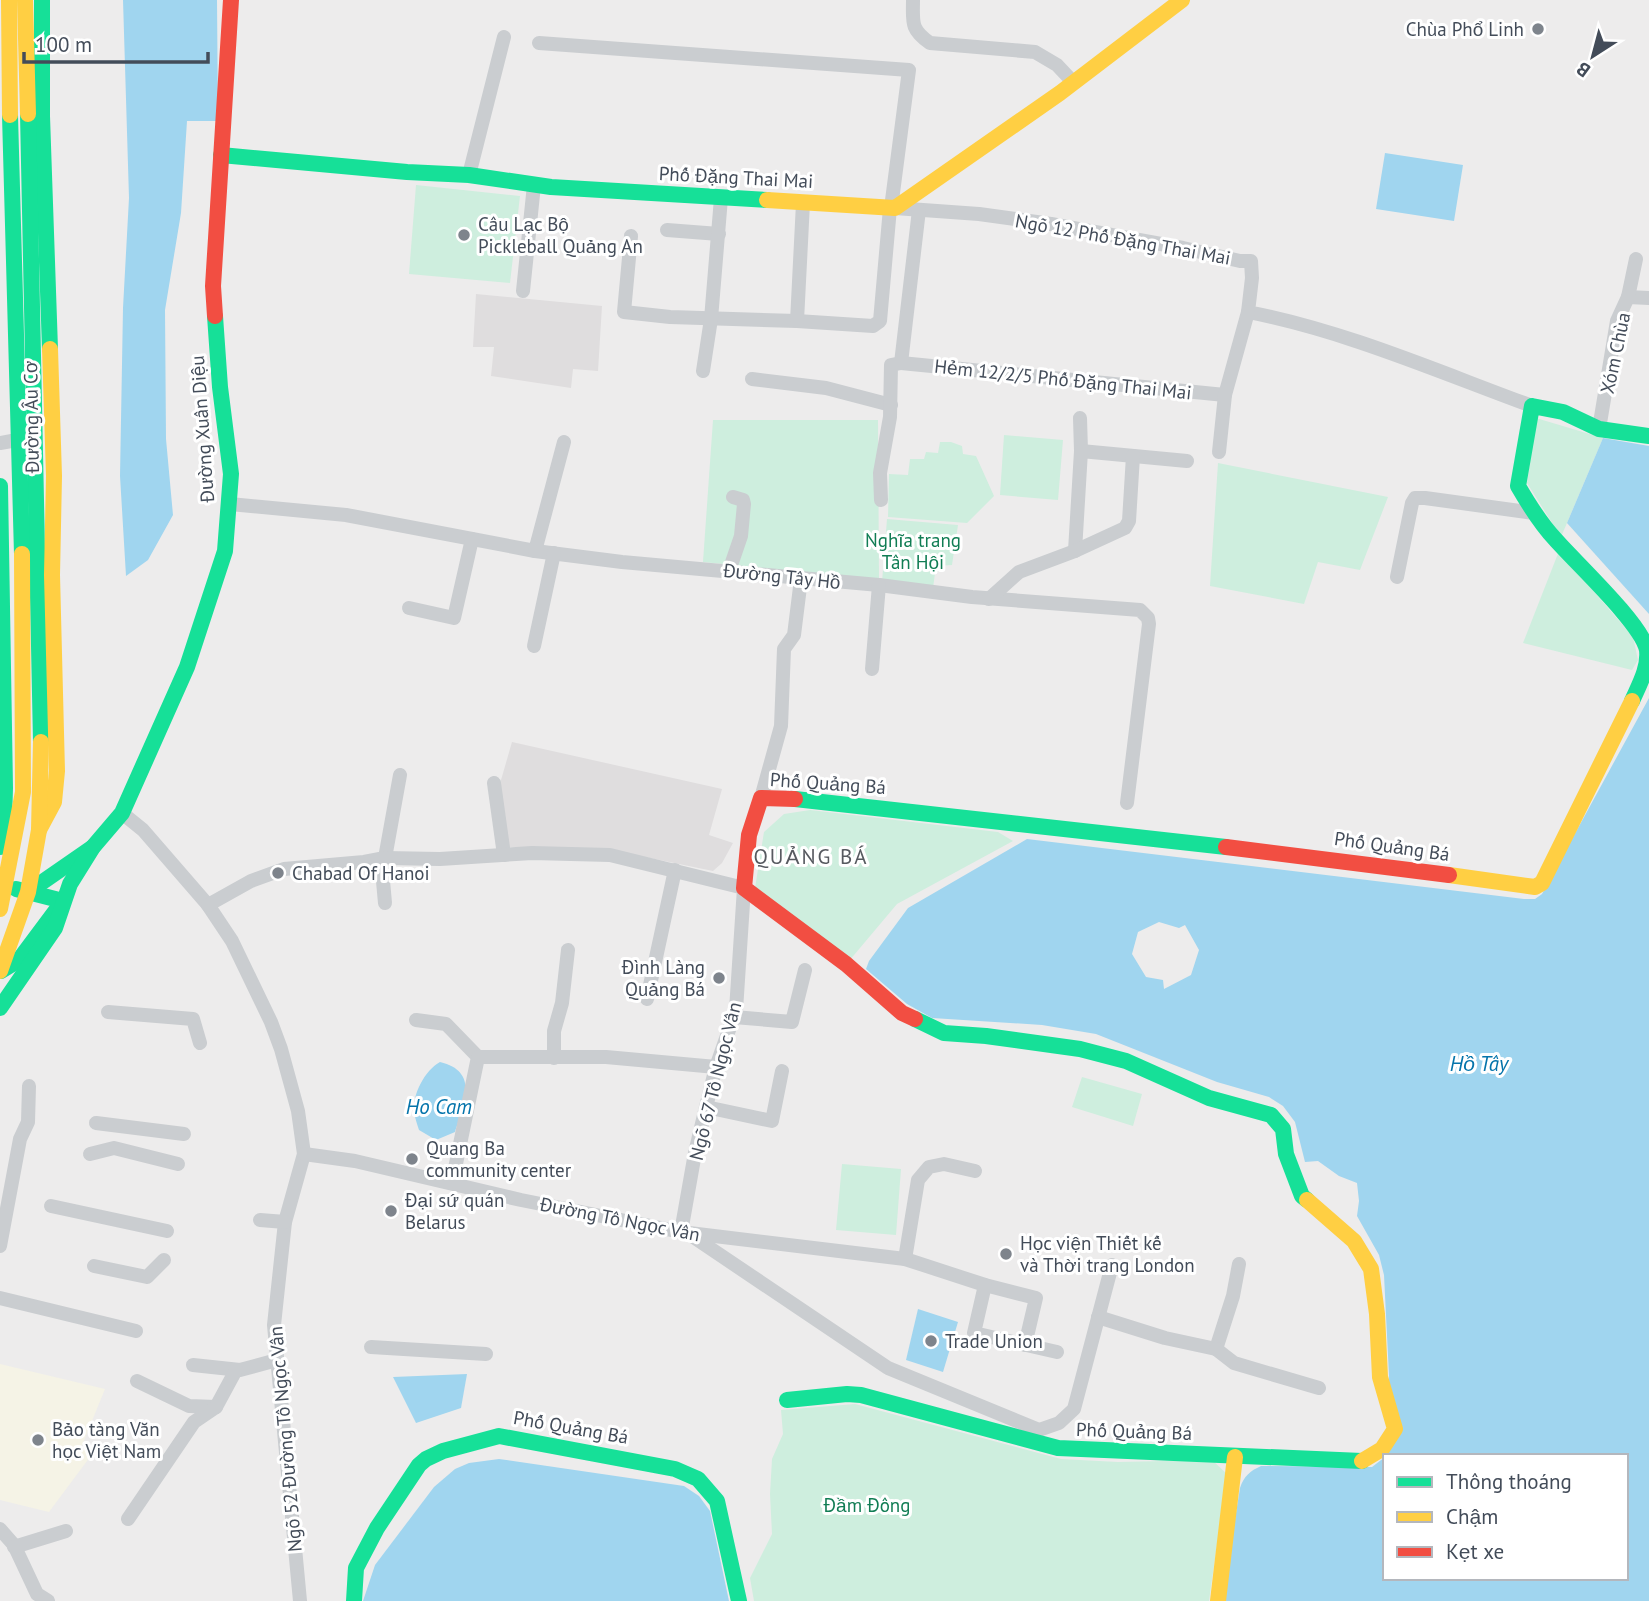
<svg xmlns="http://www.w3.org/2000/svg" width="1649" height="1601" viewBox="0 0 1649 1601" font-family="'PT Sans',sans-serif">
<rect width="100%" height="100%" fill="#edecec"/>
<polygon fill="#f5f3e6" points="0,1364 105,1389 81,1448 93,1453 49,1512 0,1500"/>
<g fill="#dfddde">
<polygon points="476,294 602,306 598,371 573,369 571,388 491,376 494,347 473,347"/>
<polygon points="512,742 722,789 709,835 733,843 722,863 713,871 611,850 508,847 499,787"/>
</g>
<g fill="#ceeede">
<polygon points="416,185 520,196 510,283 409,274"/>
<polygon points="1536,418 1603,438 1561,537 1527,483"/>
<polygon points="713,420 878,420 879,580 703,562"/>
<polygon points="1004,435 1063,440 1058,500 1000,495"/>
<polygon points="940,442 951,442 962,446 963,454 976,456 994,496 967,523 888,517 889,474 908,475 910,459 924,459 926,452 938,453"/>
<polygon points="1218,463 1388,497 1360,570 1318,562 1304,604 1210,586"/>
<polygon points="887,519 958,525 952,565 936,566 933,588 882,582"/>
<polygon points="1559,551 1633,637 1638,660 1632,670 1523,643"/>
<polygon points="810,810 998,832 1013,841 897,904 849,961 755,888 764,832 784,814"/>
<polygon points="1082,1077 1142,1094 1133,1126 1072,1107"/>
<polygon points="842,1164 901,1169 896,1235 836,1230"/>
<polygon points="855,1404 1061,1459 1118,1462 1212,1460 1227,1474 1209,1601 754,1601 750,1578 772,1534 770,1494 772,1459 783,1434 781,1410"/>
</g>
<g fill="#a0d5ef">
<polygon points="123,0 217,0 218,121 187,121 181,213 165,310 166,439 173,515 148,560 126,576 120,476 123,308 129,198"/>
<polygon points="1385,153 1463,165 1454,221 1376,209"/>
<polygon points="1603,438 1649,446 1649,614 1567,523"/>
<path d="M1649,698V1601H1222L1240,1488C1244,1476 1250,1471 1261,1466L1372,1467L1385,1457V1578H1626V1456H1386L1389,1376L1384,1275L1379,1255L1357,1216L1359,1201L1357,1183L1339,1176L1318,1161L1305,1162L1295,1122L1283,1106L1269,1097L1217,1082L1096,1034L1042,1025L932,1018L907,1004L866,969L869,961L908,908L1027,839L1524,899H1535L1542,894Z"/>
<path d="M440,1062C479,1071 465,1104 455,1132L436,1140L419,1130C417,1124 415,1118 414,1112C412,1095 425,1070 440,1062Z"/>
<polygon points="918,1309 958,1322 943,1372 906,1360"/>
<polygon points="467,1374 461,1408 416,1423 393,1377"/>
<polygon points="499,1459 684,1486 699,1496 710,1511 729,1601 363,1601 375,1565 434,1487 455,1469 469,1463"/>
</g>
<polygon fill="#edecec" points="1159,922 1179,928 1185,925 1199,950 1191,975 1164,989 1163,980 1146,977 1132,954 1138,932"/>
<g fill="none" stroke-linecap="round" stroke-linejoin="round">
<g stroke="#cacdd0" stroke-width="14">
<path d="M913,0C913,22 910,29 930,43L1035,52L1057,65L1073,82"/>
<polyline points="539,43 909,70 891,208"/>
<polyline points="469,175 504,37"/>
<path d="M895,208L979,214L1051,224L1183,248L1240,261H1251L1252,278L1248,312C1346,331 1439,372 1532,406"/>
<polyline points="667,230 719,234"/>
<polyline points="631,236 624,312 670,317 797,321 873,326 880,321 890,208"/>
<polyline points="523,291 534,185"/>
<polyline points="1628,297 1649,298"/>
<polyline points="797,321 803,203"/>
<polyline points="901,363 1225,395"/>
<polyline points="703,371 711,319 721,198"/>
<polyline points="752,379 826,388 891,405"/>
<polyline points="1080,418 1081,451"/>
<polyline points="1599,429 1617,321 1628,297 1636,259"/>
<polyline points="0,443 17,440"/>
<polyline points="1219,452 1225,395 1248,312"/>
<polyline points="881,500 880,473 890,417 891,365 901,363 919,210"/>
<polyline points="230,504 346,515 535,551 622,562 879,585 972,597 1140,610 1148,618 1149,624 1127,803"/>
<polyline points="535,551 564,442"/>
<polyline points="1075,551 1081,451 1187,461"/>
<polyline points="729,571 741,536 744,504 743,500 733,497"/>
<polyline points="1397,577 1412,503 1415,498 1425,498 1534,513"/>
<polyline points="989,599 1019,572 1075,551 1125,528 1129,521 1133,456"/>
<polyline points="409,608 454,618 472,539"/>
<polyline points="534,646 554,553"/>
<polyline points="872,669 879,585"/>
<polyline points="494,783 504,855"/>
<polyline points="761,798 781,726 784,649 794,635 801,579"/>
<polyline points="122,813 143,830 208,905 232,941 271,1022 281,1049 298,1111 304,1154 285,1222 274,1325 300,1601"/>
<polyline points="385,858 400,775"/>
<polyline points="381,859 385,903"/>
<polyline points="208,905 251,881 284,869 364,862 385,858 440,859 532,853 610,855 744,888 736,1010 716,1067 706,1107 695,1153 681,1232"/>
<polyline points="647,999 675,870"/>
<polyline points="108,1012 193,1019 200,1043"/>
<polyline points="734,1017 792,1022 805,970"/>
<polyline points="416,1020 446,1024 478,1057 452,1183"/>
<polyline points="478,1057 606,1057 716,1067"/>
<polyline points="554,1058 554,1031 562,1003 568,950"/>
<polyline points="706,1107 772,1121 782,1071"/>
<polyline points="96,1123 184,1134"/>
<polyline points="90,1154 114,1148 178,1164"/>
<polyline points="304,1154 355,1161 521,1200 681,1232 905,1259 985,1285 1036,1298 1025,1345"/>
<polyline points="51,1206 167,1231"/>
<polyline points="260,1220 285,1222"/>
<polyline points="692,1236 888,1368 1039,1430 1059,1423 1074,1409 1112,1265"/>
<polyline points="0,1246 20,1139 28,1122 29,1086"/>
<polyline points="905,1259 918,1180 929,1167 944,1164 975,1171"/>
<polyline points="94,1266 147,1277 164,1260"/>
<polyline points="985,1285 974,1333 1057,1352"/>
<polyline points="0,1298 136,1331"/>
<polyline points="1098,1317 1165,1338 1216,1349 1233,1296 1239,1264"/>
<polyline points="371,1347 486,1354"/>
<polyline points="1216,1349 1234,1363 1319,1388"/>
<polyline points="193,1365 240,1370 277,1360"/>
<polyline points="137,1381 189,1406 216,1407"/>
<polyline points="128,1519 194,1422 216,1407 236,1370"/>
<polyline points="0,1529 14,1545 37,1594 48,1601"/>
<polyline points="14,1547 66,1531"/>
</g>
<g stroke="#16e098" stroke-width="16">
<polyline points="42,0 42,116 50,349"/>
<polyline points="28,114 41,742"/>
<polyline points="10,115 22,554"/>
<polyline points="221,155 407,172 469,175 551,187 767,200"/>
<polyline points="0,486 5,788 4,822 0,847"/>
<path d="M1632,701C1639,685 1649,668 1647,650C1642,624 1575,562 1555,539C1540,523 1529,505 1518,486L1532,406L1563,412L1599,429L1649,436"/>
<polyline points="795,799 1226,847"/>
<polyline points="28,892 93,847"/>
<polyline points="1,971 19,960 63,901 16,889"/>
<polyline points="0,1008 55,928 70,884 93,847 122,813 187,667 225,551 231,474 220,387 215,316"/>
<polyline points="915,1019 944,1033 986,1036 1080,1049 1126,1061 1209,1098 1271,1115 1283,1129 1286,1154 1302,1196 1307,1200"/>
<polyline points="787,1400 847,1394 861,1395 1058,1448 1362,1461"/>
<polyline points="354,1601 356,1568 377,1528 419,1465 426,1459 443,1451 499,1436 675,1469 698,1479 717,1501 739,1601"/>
</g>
<g stroke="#ffcf43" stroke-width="16">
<polyline points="9,0 10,115"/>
<polyline points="25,0 28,114"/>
<polyline points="767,200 895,208 1060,93 1182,0"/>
<polyline points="39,830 54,802 57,771 52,575 54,476 50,349"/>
<polyline points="1449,875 1535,887 1542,883 1632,701"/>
<polyline points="0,909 23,792 22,554"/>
<polyline points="0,971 28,892 39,830 41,742"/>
<polyline points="1307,1200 1354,1241 1371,1269 1377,1314 1380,1377 1395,1429 1382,1449 1362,1461"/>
<polyline points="1218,1601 1235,1457"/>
</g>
<g stroke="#f24e42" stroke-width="16">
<polyline points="215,316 213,286 231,0"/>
<polyline points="795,799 761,798 749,835 744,888 846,964 902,1013 915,1019"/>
<polyline points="1226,847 1449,875"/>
</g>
</g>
<g fill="#7e848c" stroke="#fff" stroke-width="2.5">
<circle cx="1538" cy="29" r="7"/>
<circle cx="464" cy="235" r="7"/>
<circle cx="278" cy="873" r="7"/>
<circle cx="719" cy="978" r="7"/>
<circle cx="412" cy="1159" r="7"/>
<circle cx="391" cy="1211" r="7"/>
<circle cx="1006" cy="1254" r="7"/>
<circle cx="931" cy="1341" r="7"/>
<circle cx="38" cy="1440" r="7"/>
</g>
<g text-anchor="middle" stroke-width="6" stroke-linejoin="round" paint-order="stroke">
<g font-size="19" fill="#434c59" stroke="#fff" text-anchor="start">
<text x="1524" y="36" text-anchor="end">Chùa Phổ Linh</text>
<text x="478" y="231">Câu Lạc Bộ<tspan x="478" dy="22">Pickleball Quảng An</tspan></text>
<text x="292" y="880">Chabad Of Hanoi</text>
<text x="705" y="974" text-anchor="end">Đình Làng<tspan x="705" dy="22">Quảng Bá</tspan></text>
<text x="426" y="1155">Quang Ba<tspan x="426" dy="22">community center</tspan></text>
<text x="405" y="1207">Đại sứ quán<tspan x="405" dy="22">Belarus</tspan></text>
<text x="1020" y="1250">Học viện Thiết kế<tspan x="1020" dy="22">và Thời trang London</tspan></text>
<text x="945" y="1348">Trade Union</text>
<text x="52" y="1436">Bảo tàng Văn<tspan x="52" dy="22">học Việt Nam</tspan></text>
</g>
<g font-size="19" fill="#434c59" stroke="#fff">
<text transform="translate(736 177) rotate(3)" y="7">Phố Đặng Thai Mai</text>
<text transform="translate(1123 239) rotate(10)" y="7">Ngõ 12 Phố Đặng Thai Mai</text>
<text transform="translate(1615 353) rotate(-78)" y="7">Xóm Chùa</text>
<text transform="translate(1063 379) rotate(6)" y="7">Hẻm 12/2/5 Phố Đặng Thai Mai</text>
<text transform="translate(31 417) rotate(-91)" y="7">Đường Âu Cơ</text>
<text transform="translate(202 429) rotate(-94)" y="7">Đường Xuân Diệu</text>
<text transform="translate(782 576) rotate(6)" y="7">Đường Tây Hồ</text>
<text transform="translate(828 783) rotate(4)" y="7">Phố Quảng Bá</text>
<text transform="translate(1392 846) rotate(8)" y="7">Phố Quảng Bá</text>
<text transform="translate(715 1081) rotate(-76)" y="7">Ngõ 67 Tô Ngọc Vân</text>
<text transform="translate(620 1219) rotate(11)" y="7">Đường Tô Ngọc Vân</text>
<text transform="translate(571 1427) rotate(10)" y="7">Phố Quảng Bá</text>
<text transform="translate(1134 1431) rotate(2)" y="7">Phố Quảng Bá</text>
<text transform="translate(285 1439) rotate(-95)" y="7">Ngõ 52 Đường Tô Ngọc Vân</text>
</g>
<g font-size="19" fill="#117d54" stroke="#fff">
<text x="913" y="547">Nghĩa trang<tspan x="913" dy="22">Tân Hội</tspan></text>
<text x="867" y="1512">Đầm Đông</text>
</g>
<g font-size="21" letter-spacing="2" fill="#575a60" stroke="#fff">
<text x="811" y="864">QUẢNG BÁ</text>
</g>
<g font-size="21" font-style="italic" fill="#0474ab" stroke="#fff">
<text x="1479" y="1071">Hồ Tây</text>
<text x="439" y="1114">Ho Cam</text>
</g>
</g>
<rect x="1383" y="1454" width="245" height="126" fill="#ffffff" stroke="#b4b7bd" stroke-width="2"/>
<rect x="1397" y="1477" width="35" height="10" fill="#16e098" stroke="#b4b7bd" stroke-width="2"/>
<text x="1446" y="1489" font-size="21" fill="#434c59">Thông thoáng</text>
<rect x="1397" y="1512" width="35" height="10" fill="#ffcf43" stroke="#b4b7bd" stroke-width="2"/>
<text x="1446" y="1524" font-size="21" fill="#434c59">Chậm</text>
<rect x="1397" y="1547" width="35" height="10" fill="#f24e42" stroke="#b4b7bd" stroke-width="2"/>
<text x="1446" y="1559" font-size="21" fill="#434c59">Kẹt xe</text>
<g transform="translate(1593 56) rotate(216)" stroke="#ffffff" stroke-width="5" paint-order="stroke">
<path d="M0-5L12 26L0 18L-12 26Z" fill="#434c59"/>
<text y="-10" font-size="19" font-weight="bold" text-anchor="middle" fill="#434c59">B</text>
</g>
<path d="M24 52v10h184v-10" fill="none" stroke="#434c59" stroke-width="3.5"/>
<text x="35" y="52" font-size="21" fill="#434c59" stroke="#ffffff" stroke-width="5" paint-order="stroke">100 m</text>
</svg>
